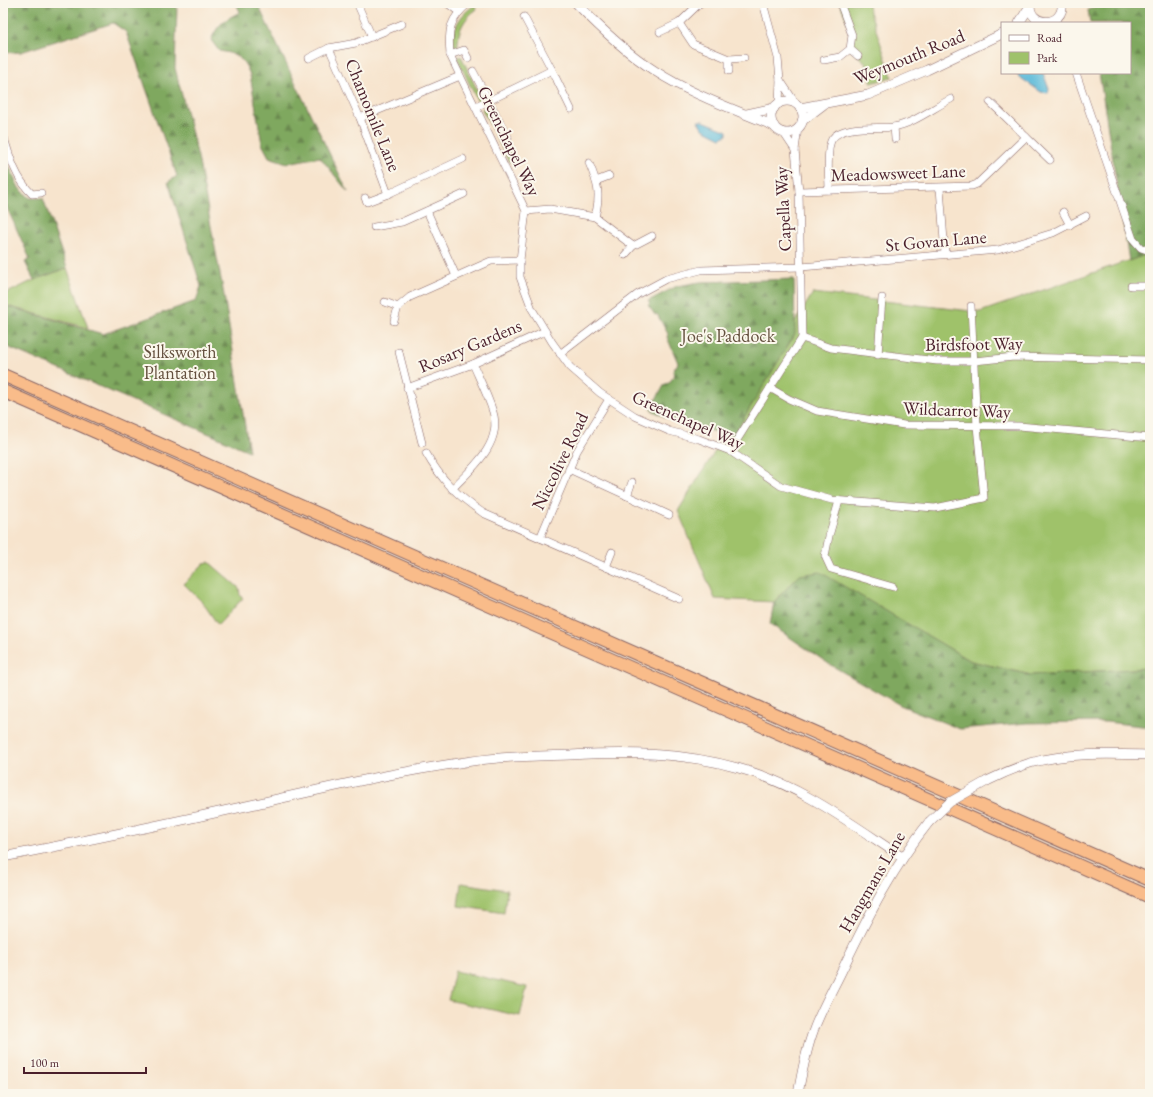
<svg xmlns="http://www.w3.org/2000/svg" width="1153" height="1097" viewBox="0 0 1153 1097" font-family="'EB Garamond',serif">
<defs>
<pattern id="forest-firs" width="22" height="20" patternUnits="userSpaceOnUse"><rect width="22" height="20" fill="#7fa85f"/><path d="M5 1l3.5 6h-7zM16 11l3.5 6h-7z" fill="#6a884f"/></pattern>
</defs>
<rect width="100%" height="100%" fill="#fbf7ec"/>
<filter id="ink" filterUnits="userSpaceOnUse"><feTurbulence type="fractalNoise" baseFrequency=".025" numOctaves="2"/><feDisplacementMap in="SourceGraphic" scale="8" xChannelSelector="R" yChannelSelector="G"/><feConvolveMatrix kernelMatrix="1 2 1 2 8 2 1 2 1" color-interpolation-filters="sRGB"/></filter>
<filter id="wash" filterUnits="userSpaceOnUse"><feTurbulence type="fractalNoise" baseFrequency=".012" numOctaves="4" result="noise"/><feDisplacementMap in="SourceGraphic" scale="16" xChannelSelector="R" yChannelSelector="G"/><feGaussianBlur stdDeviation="0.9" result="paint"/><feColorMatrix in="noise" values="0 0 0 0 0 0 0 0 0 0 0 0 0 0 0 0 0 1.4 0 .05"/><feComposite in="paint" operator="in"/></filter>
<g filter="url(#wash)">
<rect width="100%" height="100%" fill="#f7e4cd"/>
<g fill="#9fc26b" stroke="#74704b">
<polygon points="840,3 867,3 892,77 872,83 865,62 850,49 852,35"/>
<path d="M475,5L477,9C464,18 457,31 458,48L454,49C450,31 460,14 475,5Z"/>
<polygon points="461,56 482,100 478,102 457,58"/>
<polygon points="487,107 514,160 509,162 482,109"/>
<polygon points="1150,253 1150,668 1031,675 971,661 919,631 797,577 774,602 715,599 678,511 813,293 980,312"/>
<polygon points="67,268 88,328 3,305 3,295 34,280"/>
<polygon points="209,562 239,588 240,595 243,598 218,625 203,603 184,584 204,563"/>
<polygon points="461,883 507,890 504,913 458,906"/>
<polygon points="455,971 527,987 520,1016 448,1000"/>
</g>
<g fill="url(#forest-firs)" stroke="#646445">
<polygon points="3,3 180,3 177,6 175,68 198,157 224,295 249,451 3,345 3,305 103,334 196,301 201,286 168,182 177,176 126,32 113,23 21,52 3,53"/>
<path d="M236,3H257L348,192L320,157L287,163L269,157L262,144L250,75C243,57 237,54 219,51L211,40C218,24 224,20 240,12Z"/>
<polygon points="1102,3 1150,3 1150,253 1129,261 1099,73 1130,73 1130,23 1090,23 1088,10"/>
<polygon points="3,153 19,188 30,198 43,198 67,268 34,280 25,262 30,259 3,199"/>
<polygon points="794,279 795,334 731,439 702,427 671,420 650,409 665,384 669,383 674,376 673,371 678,363 667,337 668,334 657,314 655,315 648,305 650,304 648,301 677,286 700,282"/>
<polygon points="820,572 971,661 1031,675 1150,668 1150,727 1106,722 1027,723 960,729 900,705 829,664 770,624 774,602 799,575"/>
</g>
<g fill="#5abad9" stroke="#526c82">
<polygon points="1018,73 1043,73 1049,89 1048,93 1041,92 1018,76"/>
<polygon points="698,121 703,121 727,131 727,135 721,138 703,129"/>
</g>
</g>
<g filter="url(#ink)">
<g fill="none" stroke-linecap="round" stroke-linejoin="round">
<g stroke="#876464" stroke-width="8">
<g id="minor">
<polyline points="357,3 372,37"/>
<polyline points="447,3 459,12"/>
<path d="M469,3C449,19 448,30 450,55L526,211L520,260V277L532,309L552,342L570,367L600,393L635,416L669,431L699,439L730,451L781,486L832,500L935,508L984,498L977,426L971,306"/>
<polyline points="763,3 778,58 780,80 779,104"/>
<polyline points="679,23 693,44 729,59 729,71"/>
<polyline points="660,32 679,23 700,3"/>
<polyline points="329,48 360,118 388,194 463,159"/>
<polyline points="850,49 858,56"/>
<polyline points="450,55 464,50 468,58"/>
<polyline points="309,58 329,48 356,43 402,24"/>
<polyline points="729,59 744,58"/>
<polyline points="824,60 840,57 850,49 852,35 840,3"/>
<polyline points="552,70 571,109"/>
<polyline points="473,71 508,137"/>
<polyline points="1076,73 1133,239 1141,248 1150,251"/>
<polyline points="780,80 796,104"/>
<polyline points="990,102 1050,160"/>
<polyline points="476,107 552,70 524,17"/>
<polyline points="360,118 460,76"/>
<polyline points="894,127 895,139"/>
<polyline points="783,132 795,150"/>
<path d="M3,134C9,155 15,178 32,194L41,193"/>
<path d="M589,163C598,184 601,194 595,217"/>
<polyline points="596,181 609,176"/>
<polyline points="940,188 945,254"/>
<path d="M829,190C829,179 826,148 832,139C842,124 877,129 893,127C913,124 933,108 951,99"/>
<polyline points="799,191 972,186 977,184 1026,137"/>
<polyline points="365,198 367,202 388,194"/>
<polyline points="427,211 456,276"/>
<polyline points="526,211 550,209 595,217 633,246 652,236"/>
<polyline points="1063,212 1070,225"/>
<polyline points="374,227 402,222 464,194"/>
<polyline points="625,255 633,246"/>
<polyline points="1131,286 1150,286"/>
<polyline points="385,302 398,307 410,297 491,261 520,260"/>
<polyline points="394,321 398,307"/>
<polyline points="802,338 831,348 937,361 974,361 1014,357 1150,360"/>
<polyline points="399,352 422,443"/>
<polyline points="560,354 638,294 666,279 701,270 801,267 998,250 1053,233 1086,216"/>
<polyline points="878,355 882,298"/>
<polyline points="407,388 473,364 545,331"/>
<polyline points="770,388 789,399 817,411 904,425 1019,426 1150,438"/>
<polyline points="730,451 802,338 799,191 795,150 798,128"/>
<path d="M426,453C441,480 458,496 483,513L679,599"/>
<polyline points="569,469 669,515"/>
<path d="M452,489C471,469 503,444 493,412C488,396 480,380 473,364"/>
<polyline points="627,496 632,482"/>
<polyline points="839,501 829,536 825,556 831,569 893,587"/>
<polyline points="540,538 577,451 609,399"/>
<polyline points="606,567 612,552"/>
</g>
</g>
<g stroke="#876464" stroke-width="10">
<g id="tertiary">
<path d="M576,3C600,28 625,52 655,71C692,95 734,109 774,126"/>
<path d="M1030,3C1028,28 1065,27 1062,3"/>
<polyline points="1019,23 1030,6"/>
<circle cx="787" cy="117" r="16"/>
<polyline points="800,108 868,95 927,70 1002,34"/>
<polyline points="747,114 774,108"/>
<polyline points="802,121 823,105"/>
<path d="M987,781C1001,774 1015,768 1030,763C1069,752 1110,754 1150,755"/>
<path d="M3,857C89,840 175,822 260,803C330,787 401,771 472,761C504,756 538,756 570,755C627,752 683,752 738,768C799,784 850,823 902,857"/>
<path d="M798,1094C802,1072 806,1050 814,1029C822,1008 834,987 844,966C868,916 894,866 929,822"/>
</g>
</g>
<g stroke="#876464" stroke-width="14">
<g id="trunk">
<polyline points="3,375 1150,880"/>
<polyline points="3,391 1150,897"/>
</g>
</g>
<use href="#minor" stroke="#fff" stroke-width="7"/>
<use href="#tertiary" stroke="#fff" stroke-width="9"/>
<use href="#trunk" stroke="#f9bc8a" stroke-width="12"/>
<g stroke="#876464" stroke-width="10" stroke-linecap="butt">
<polyline id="tertiary-bridge" points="929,822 950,802 987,781"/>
</g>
<use href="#tertiary-bridge" stroke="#fff" stroke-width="9"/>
</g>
</g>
<g text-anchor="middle" stroke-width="4" stroke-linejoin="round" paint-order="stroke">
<g font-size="18" fill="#4a1f2b" stroke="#fbf7ec">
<text transform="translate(909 57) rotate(-22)" y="6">Weymouth Road</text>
<text transform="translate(373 115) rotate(68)" y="6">Chamomile Lane</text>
<text transform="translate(509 141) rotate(64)" y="6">Greenchapel Way</text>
<text transform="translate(898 173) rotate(-2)" y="6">Meadowsweet Lane</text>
<text transform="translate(783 209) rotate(-93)" y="6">Capella Way</text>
<text transform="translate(936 241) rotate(-5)" y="6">St Govan Lane</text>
<text transform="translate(974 344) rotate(-1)" y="6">Birdsfoot Way</text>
<text transform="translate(470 346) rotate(-23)" y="6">Rosary Gardens</text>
<text transform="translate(957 410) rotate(2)" y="6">Wildcarrot Way</text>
<text transform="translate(688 420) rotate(24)" y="6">Greenchapel Way</text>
<text transform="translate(560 461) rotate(-64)" y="6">Niccolive Road</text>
<text transform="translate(872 882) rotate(-60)" y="6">Hangmans Lane</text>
</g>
<g font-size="18" fill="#64503e" stroke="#fbf7ec">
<text x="728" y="342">Joe's Paddock</text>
<text x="180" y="358">Silksworth<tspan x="180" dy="21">Plantation</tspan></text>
</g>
</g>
<rect width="1153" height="1097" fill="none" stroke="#fbf7ec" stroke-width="16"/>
<rect x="1001" y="22" width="130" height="52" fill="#fbf7ec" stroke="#b4a19f"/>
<rect x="1009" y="35" width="20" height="6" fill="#ffffff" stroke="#b4a19f"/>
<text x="1037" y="42" font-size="12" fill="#4a1f2b">Road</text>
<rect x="1009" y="52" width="20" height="12" fill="#9fc26b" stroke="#b4a19f"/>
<text x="1037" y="62" font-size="12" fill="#4a1f2b">Park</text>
<path d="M24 1067v6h122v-6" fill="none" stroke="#4a1f2b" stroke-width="2"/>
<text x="30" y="1067" font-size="12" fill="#4a1f2b" stroke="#fbf7ec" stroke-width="3" paint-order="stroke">100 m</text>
</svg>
